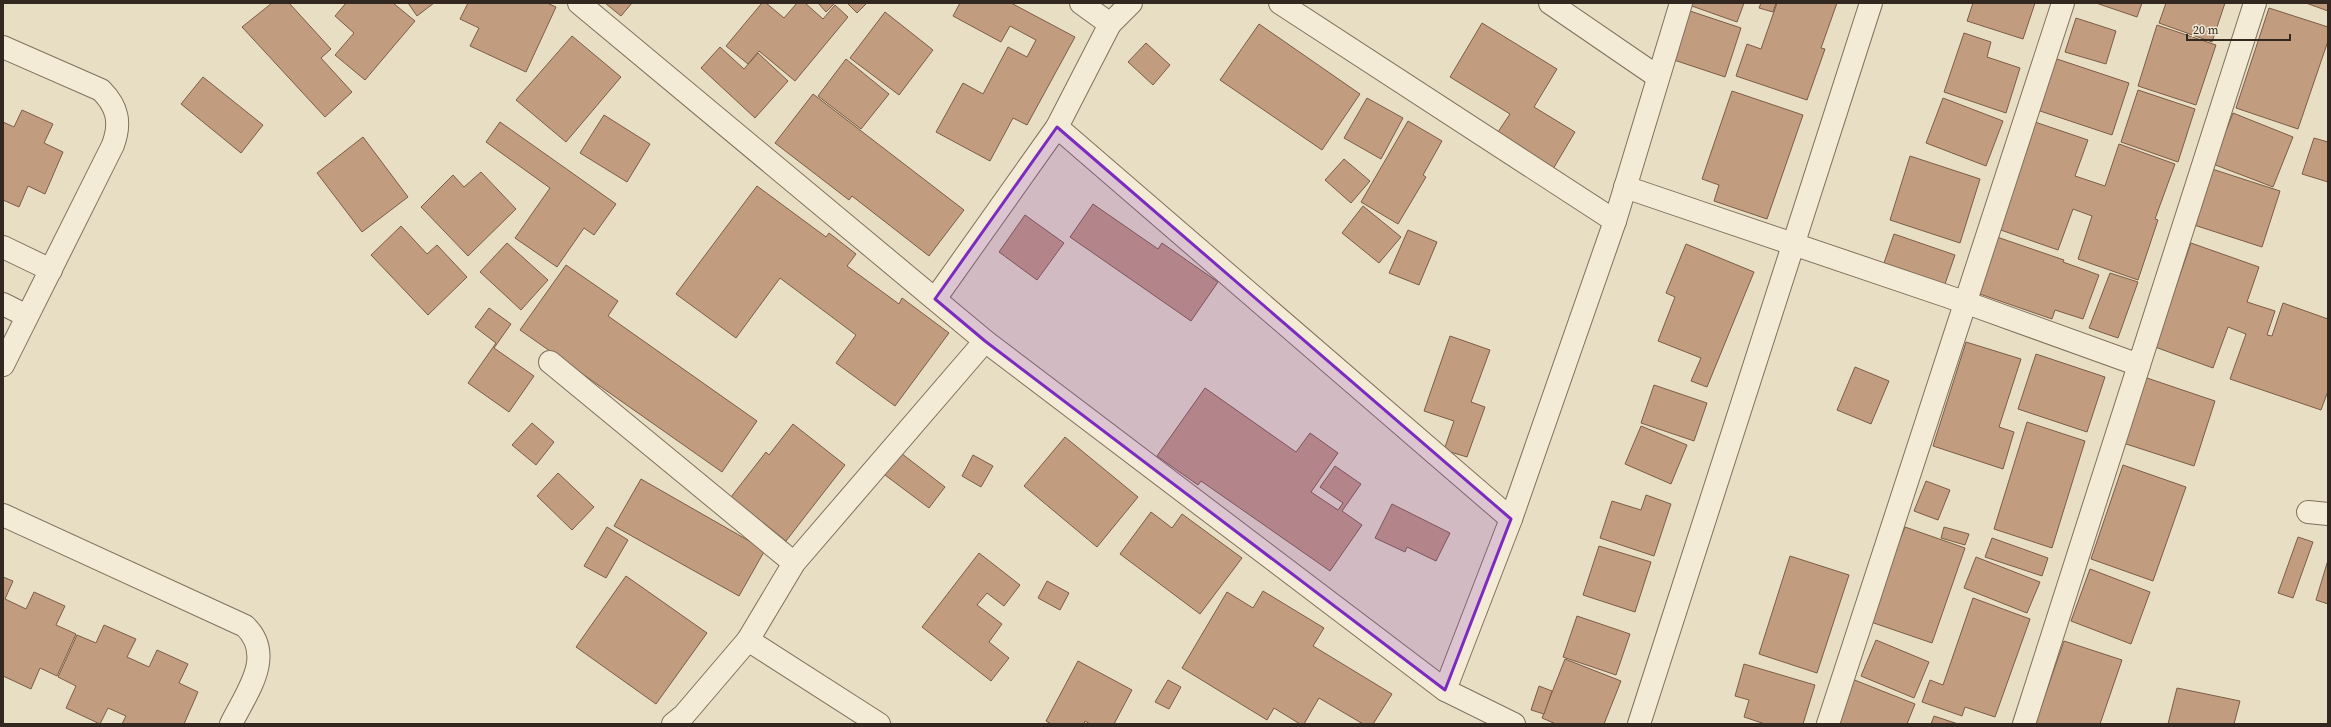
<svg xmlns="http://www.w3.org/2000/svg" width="2331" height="727" viewBox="0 0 2331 727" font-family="'Source Serif 4',serif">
<rect width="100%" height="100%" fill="#e8dec4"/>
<g fill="#c19c7f" stroke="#7c5d46">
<polygon points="272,3 289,3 331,49 321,58 352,92 325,117 242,27"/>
<polygon points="346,3 393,3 415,21 365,80 335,55 354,33 335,16"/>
<polygon points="408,3 434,3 417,16"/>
<polygon points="468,3 547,3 556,7 526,72 470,46 479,28 460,19"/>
<polygon points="605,3 632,3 621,16"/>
<polygon points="762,3 766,3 784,18 797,3 805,3 823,19 835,5 848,17 795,81 759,51 748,64 726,46"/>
<polygon points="818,3 835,3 826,12"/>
<polygon points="847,3 867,3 857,13"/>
<polygon points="960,3 1011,3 1075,37 1027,125 1013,118 990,161 936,132 963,83 983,94 1008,47 1027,57 1036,40 1010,26 1001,42 953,16"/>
<polygon points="1690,3 1744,3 1737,22 1689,5"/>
<polygon points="1761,3 1776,3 1773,12 1759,8"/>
<polygon points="1777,3 1837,3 1821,48 1825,49 1807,100 1736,76 1747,44 1761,49"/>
<polygon points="1973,3 2035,3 2023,39 1967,21"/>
<polygon points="2096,3 2142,3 2137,17"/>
<polygon points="2166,3 2225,3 2212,42 2159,23"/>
<polygon points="2306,3 2328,3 2328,11"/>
<polygon points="2269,8 2328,27 2328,41 2298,129 2236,108"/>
<polygon points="1684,9 1741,28 1725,77 1668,58"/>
<polygon points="885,12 933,50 899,95 850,58"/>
<polygon points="2076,18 2116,31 2106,64 2065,52"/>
<polygon points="1482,23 1557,69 1534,107 1575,132 1553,169 1496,135 1510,114 1450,77"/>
<polygon points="1259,24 1360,94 1322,150 1220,80"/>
<polygon points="2157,25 2216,45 2196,105 2138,86"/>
<polygon points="1964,33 1991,42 1987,57 2020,68 2006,113 1944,92"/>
<polygon points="572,36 621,77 566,142 516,100"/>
<polygon points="1146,43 1170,65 1153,85 1128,62"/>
<polygon points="720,47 744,69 758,53 788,81 755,118 701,68"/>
<polygon points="2054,58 2129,83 2112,135 2037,110"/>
<polygon points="846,59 889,94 861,129 818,96"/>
<polygon points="203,77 263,125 241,153 181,104"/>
<polygon points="2138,90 2195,109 2178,162 2121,142"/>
<polygon points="1732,91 1803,115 1767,219 1714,201 1719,185 1702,179"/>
<polygon points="813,94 964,210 929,256 852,196 849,200 775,143"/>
<polygon points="1367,98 1403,118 1381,159 1344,138"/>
<polygon points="1943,98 2003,121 1986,166 1926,143"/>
<polygon points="22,110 53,124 44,143 63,152 45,194 28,186 19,207 3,200 3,122 14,127"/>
<polygon points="2233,113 2293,137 2273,187 2213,164"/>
<polygon points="604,115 650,144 627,182 580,153"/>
<polygon points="1408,121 1442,141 1423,175 1426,177 1398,224 1361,202"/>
<polygon points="2032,121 2088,140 2075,176 2105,186 2119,144 2175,164 2155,219 2158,220 2138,280 2078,259 2092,216 2073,209 2058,250 1995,228"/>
<polygon points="500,122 616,204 594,235 584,228 557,267 515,238 550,188 486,142"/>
<polygon points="363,137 408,197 362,232 317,173"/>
<polygon points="2314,138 2328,142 2328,182 2302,174"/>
<polygon points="1910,156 1980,179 1960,243 1890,220"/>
<polygon points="1344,159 1370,181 1351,203 1325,180"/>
<polygon points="2212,169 2280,191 2262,247 2194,225"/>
<polygon points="481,172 516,209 468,256 421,207 453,175 464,187"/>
<polygon points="757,186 826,237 829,233 856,254 847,266 899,304 902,298 949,333 895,406 836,363 856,335 780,278 736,338 676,294"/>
<polygon points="1093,204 1158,249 1162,243 1218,282 1191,321 1070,237"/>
<polygon points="1363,206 1401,237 1379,263 1342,233"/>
<polygon points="1025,215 1064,243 1037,280 999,252"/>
<polygon points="401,226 427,254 437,245 467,277 428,315 371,255"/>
<polygon points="1408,230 1437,242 1419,285 1389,273"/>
<polygon points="1894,234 1955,255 1945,284 1884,263"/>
<polygon points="1994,236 2064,260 2063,262 2099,275 2083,319 2055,310 2052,319 1974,292"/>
<polygon points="507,243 548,280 521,310 480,272"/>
<polygon points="2191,243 2259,267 2247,302 2275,311 2267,335 2272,336 2283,303 2328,319 2328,391 2321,410 2230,379 2246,334 2228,327 2213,368 2155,347"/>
<polygon points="1686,244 1754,272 1707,387 1691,381 1701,358 1658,341 1675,297 1666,293"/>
<polygon points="566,265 618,301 608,316 757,421 722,472 520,330"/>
<polygon points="2110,273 2138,282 2118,338 2089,328"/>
<polygon points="489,308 511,324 494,348 534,376 509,412 468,383 496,343 475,327"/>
<polygon points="1450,336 1490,350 1471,402 1485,407 1467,457 1444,450 1454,421 1424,411"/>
<polygon points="1966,342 2021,359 1999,427 2014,432 2003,469 1933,446"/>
<polygon points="2036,354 2105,377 2087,432 2018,409"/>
<polygon points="1855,367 1889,381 1871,424 1837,410"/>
<polygon points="2144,377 2215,401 2194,466 2123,443"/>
<polygon points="1654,385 1707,403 1694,441 1641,423"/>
<polygon points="1205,388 1296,452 1310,433 1338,453 1311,492 1338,510 1343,503 1320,487 1335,466 1361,484 1342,511 1362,525 1330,571 1201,481 1198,485 1157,456"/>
<polygon points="2027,422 2085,441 2052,548 1994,529"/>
<polygon points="532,423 554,442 536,465 512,445"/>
<polygon points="793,424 845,465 786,541 731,497 766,452 769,455"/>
<polygon points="1641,426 1687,445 1671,484 1625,464"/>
<polygon points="1065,437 1138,497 1097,547 1024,486"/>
<polygon points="897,450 945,487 929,508 881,472"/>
<polygon points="973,455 993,466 981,487 962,476"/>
<polygon points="2123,465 2186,487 2153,581 2091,559"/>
<polygon points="558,473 594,507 572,530 537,496"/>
<polygon points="641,479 765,550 739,596 614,526"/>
<polygon points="1926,481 1950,490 1938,520 1914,511"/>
<polygon points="1646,495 1671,504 1654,556 1600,538 1612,501 1641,510"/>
<polygon points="1392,504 1450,533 1436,561 1407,547 1405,552 1375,538"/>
<polygon points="1151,512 1172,528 1182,514 1242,558 1200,614 1120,554"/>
<polygon points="607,527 628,540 606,578 584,566"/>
<polygon points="1905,527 1965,548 1932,643 1868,621"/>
<polygon points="1944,527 1969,534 1965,545 1941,538"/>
<polygon points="2298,537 2313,542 2293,598 2278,593"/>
<polygon points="1992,538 2048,558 2042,576 1985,557"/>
<polygon points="1599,546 1651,562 1635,612 1583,595"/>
<polygon points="979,553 1020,585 1004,606 987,593 977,605 1002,624 989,642 1009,658 991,681 922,627"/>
<polygon points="1790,556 1849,575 1817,673 1759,654"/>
<polygon points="1976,557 2040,582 2027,613 1964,588"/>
<polygon points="2328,560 2328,604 2316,600"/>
<polygon points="2090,569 2150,592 2131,644 2071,621"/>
<polygon points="626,576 707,633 656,704 576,647"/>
<polygon points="3,577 13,581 5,599 26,609 34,592 65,606 56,625 76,634 57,676 40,668 31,689 3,676"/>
<polygon points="1047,581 1069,593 1060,610 1038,598"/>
<polygon points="1263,591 1324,628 1313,646 1392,694 1373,724 1363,724 1319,698 1304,724 1300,724 1274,708 1267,720 1182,668 1227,592 1253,608"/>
<polygon points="1973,598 2030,619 1995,717 1965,707 1962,716 1922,702 1930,680 1943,685"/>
<polygon points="1577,616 1630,634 1616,675 1563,657"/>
<polygon points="104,625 136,639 127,657 149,667 157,650 188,664 179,683 198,692 184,724 122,724 126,716 108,708 100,724 66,708 76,686 58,677 77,635 96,643"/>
<polygon points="1876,640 1929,662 1914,698 1861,676"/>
<polygon points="2064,641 2122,660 2100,724 2035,724"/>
<polygon points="1565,659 1621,681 1604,724 1556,724 1542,718"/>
<polygon points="1078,661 1132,690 1114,724 1090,724 1085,721 1084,724 1051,724 1046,721"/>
<polygon points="1744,664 1815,685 1803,724 1765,724 1744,717 1749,700 1735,696"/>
<polygon points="1852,679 1915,704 1907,724 1835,724"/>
<polygon points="1168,680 1181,687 1169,709 1155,702"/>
<polygon points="1539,686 1552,691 1544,714 1531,710"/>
<polygon points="2177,688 2240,701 2234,724 2168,724"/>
<polygon points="1934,716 1958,724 1931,724"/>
</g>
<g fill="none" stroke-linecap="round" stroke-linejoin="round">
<g stroke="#80705d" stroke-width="24">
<g id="minor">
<polyline points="579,3 985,341 1445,690 1514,724"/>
<polyline points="1081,3 1110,24"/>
<polyline points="1280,3 1615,221"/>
<polyline points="1550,3 1658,77"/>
<path d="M3,47L101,90C118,107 121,123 113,145L3,365"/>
<polyline points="1057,127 1511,519"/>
<polyline points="1625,187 1967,303 2139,365"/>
<polyline points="3,247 51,270"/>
<polyline points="935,299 1057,127 1110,24 1131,3"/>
<polyline points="3,304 27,316"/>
<polyline points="550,362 794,563"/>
<polyline points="2308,512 2328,514"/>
<path d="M3,515L245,626C276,656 246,693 231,724"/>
<polyline points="748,640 879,724"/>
<polyline points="1445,690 1511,519 1615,221 1681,3"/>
<polyline points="673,724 684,715 748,640 794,563 985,341"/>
<polyline points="1639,724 1871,3"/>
<polyline points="1828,724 2063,3"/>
<polyline points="2024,724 2255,3"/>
</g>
</g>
<use href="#minor" stroke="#f4ebd6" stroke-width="22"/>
</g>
<path fill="#7b2cbf" fill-opacity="0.2" stroke="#7b2cbf" stroke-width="3" stroke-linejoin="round" d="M1057,127L1511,519L1445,690L985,341L935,299Z"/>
<rect width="2331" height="727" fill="none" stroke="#32281f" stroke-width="8"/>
<path d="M2187 34v6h103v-6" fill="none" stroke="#32281f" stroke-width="2"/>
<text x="2193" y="34" font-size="12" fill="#32281f" stroke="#f0e8d3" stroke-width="3" paint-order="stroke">20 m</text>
</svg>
